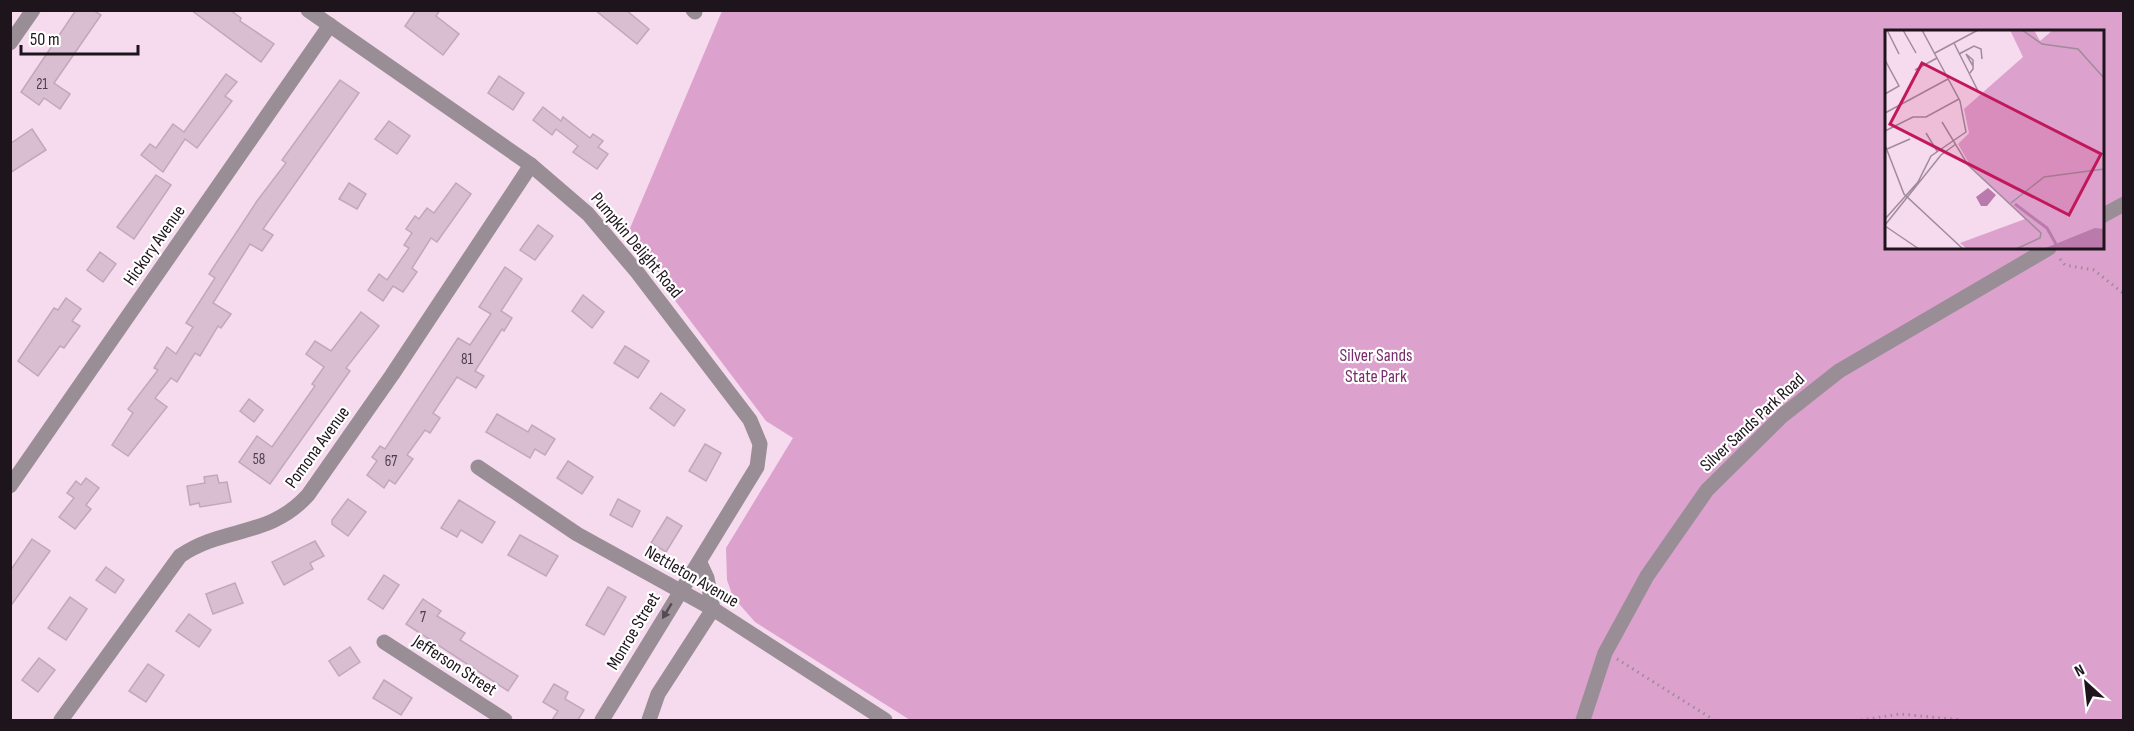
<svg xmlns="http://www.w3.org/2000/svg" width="2134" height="731" viewBox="0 0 2134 731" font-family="'Sofia Sans Condensed',sans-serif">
<rect width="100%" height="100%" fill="#f6daee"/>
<path fill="#dca2cd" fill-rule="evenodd" d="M722,11H2123V720H910L755,622L733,597L727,580L726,548L793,438L766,421L661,282L664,280L628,233ZM1886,32H2102V248H1886Z"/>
<g fill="#d9bed2" stroke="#c2a7bb" stroke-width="1.5">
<polygon points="76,10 93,10 101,15 54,83 70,94 60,109 44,98 39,105 21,92"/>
<polygon points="191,10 230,10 241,18 240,21 274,44 261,62"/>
<polygon points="416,10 440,10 436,16 459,34 443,55 405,26"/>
<polygon points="595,10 626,10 649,29 637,44"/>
<polygon points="226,74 237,82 225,96 232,101 197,148 185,139 163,172 141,155 150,144 156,148 173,124 184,132"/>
<polygon points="499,76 524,93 513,110 488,93"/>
<polygon points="340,80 359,93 263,229 273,235 262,251 250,244 213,303 231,314 221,328 218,326 200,356 195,353 177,382 171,378 155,398 167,407 128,456 112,445 133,413 128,409 158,370 154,368 167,347 176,354 193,327 186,323 215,278 209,274 257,201 286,163 282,160"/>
<polygon points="543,107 561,121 563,117 590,138 593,134 603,141 598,147 608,154 597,169 573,152 578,146 556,129 552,135 533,120"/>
<polygon points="389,121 410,136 397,154 375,139"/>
<polygon points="32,129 46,150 10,173 10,144"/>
<polygon points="156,175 171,185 134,239 117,227"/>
<polygon points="349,183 366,194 357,209 339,199"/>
<polygon points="456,183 471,194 437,242 431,238 412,268 417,272 403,292 393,286 383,301 368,290 379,274 387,280 409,248 404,245 412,233 406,229 415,216 419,219 427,208 434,213"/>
<polygon points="538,225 553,236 535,260 520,250"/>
<polygon points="100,252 116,264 103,282 87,270"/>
<polygon points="505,267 522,279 501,311 512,318 504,331 502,329 475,371 484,376 476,388 457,377 433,413 440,418 430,433 425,430 407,455 413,459 395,484 389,480 384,488 367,475 377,461 372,457 380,446 385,449 458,338 470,345 491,314 479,307"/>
<polygon points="583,295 604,312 592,328 572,311"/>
<polygon points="66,298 81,309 72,321 80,326 64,348 60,346 38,376 18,361 54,308 58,310"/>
<polygon points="361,312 379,326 346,368 350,371 270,484 239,462 257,436 272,447 315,386 312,384 324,367 306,354 315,341 331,351"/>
<polygon points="625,346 649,361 638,378 614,363"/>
<polygon points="661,393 685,410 674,426 650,408"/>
<polygon points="249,399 263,410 254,422 240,411"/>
<polygon points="497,414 528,432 532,425 555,439 545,455 535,449 530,458 486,432"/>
<polygon points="705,444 721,453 706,481 689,471"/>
<polygon points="568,461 593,477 582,494 557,478"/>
<polygon points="217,475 219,483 227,482 231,502 200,507 199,503 190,505 187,486 205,483 204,477"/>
<polygon points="86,478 99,488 86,505 91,509 75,529 59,517 74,498 67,493 76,481 81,485"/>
<polygon points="348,499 366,512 348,536 332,524 332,520"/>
<polygon points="618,499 640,511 632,527 610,515"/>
<polygon points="459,500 495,522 482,543 461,530 457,537 441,528"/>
<polygon points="667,517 682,526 666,552 651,543"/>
<polygon points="520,535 558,556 546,576 508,555"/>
<polygon points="32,539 50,551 10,607 10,571"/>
<polygon points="315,541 324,556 310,563 313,569 284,585 272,562"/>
<polygon points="106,567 124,580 115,593 96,580"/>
<polygon points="384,575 399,585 383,609 368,599"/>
<polygon points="235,583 243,603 213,614 206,594"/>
<polygon points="608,587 626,597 604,635 586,625"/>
<polygon points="70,597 87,609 66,640 48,628"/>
<polygon points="423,599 441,611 437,616 465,633 460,640 518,676 508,691 406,624"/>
<polygon points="189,614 211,630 199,647 176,631"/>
<polygon points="350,647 360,662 339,676 329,661"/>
<polygon points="39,658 55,670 38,692 22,680"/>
<polygon points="148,664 164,675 146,702 129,691"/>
<polygon points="384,680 412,698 401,715 373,698"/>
<polygon points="554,684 568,692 565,699 584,710 578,720 552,720 558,711 543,702"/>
</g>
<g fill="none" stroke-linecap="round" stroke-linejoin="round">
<g stroke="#9e8a99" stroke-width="3" stroke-dasharray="1.5 4.5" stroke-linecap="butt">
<polyline points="2060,259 2065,265 2094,270 2124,294"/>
<polyline points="1617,659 1714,720"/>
<polyline points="1861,720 1900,714 1962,720"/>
</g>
<g stroke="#998d96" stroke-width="15">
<polyline points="308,10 531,165 588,214 637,272 750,420 760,444 757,467 602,720"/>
<polyline points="693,10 695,12"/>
<polyline points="10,43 33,10"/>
<polyline points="2102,216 2124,204"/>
<polyline points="478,467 577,534 713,609 885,720"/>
<polyline points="10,486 330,25"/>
<polyline points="384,642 505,720"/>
<path d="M61,720L180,556C224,526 269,538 308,495L392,375L531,165"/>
<polyline points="649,720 658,694 713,609 707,578 700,563"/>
<polyline points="1583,720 1605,653 1647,576 1707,490 1782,416 1839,371 2049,248"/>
</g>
</g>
<defs><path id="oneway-solid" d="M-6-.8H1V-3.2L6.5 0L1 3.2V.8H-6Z" transform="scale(1.5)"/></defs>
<use fill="#554a53" href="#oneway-solid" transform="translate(667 611) rotate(121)"/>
<g text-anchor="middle" stroke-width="4.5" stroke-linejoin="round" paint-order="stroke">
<g font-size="15" fill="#4d3e4a">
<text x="42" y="89">21</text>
<text x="467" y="364">81</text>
<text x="259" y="464">58</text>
<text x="391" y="466">67</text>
<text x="423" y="622">7</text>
</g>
<g font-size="18" fill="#1e141c" stroke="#fff">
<text transform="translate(154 245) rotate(-55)" y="6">Hickory Avenue</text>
<text transform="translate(637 245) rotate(50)" y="6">Pumpkin Delight Road</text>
<text transform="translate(1752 422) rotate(-43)" y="6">Silver Sands Park Road</text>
<text transform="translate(317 447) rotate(-54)" y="6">Pomona Avenue</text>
<text transform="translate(692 576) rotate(30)" y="6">Nettleton Avenue</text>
<text transform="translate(633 631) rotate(-59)" y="6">Monroe Street</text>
<text transform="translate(455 665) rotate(33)" y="6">Jefferson Street</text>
</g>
<g font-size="18" fill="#792b6b" stroke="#fff">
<text x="1376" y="361">Silver Sands<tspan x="1376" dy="21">State Park</tspan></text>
</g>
</g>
<g transform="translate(1885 30)">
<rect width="219" height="219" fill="#f6daee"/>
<path d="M125,0H149L155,11L168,0H219V204L162,219H82L75,213L140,189L86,137L73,114L84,103L79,79L138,27Z" fill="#dca2cd"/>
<path d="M103,158L111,165L102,176H96L91,167ZM210,198L219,199V219H158Z" fill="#bb7aac"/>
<path fill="none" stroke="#bb7aac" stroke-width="3" d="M130,174L162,198L171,214"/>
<path fill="none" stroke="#a08b9a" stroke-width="1.5" d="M2,0L14,24M18,0L31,23M137,0L157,14L193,19L219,48M69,13L94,63M50,23L93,0M74,24L89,16L96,19L97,29M0,30L14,56L0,64M30,40L52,28M85,43L88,39V30L81,24L88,36M0,83L63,49M57,92L83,135L156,203L155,208L131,219M0,101L28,87H41L74,69M41,103L52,121M0,115L19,164L78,219M2,119L25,109M126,173L159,147L219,139M0,189L33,152L46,126L81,102L75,71L37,0M0,195L56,125L71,114M0,196L34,219"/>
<path fill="#c2185b" fill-opacity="0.15" stroke="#c2185b" stroke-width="3" d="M37,33L216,124L184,185L5,94Z"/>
<rect width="219" height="219" fill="none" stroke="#1e141c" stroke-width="3"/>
</g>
<rect width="2134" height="731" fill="none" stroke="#1e141c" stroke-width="24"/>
<g transform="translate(2086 683) rotate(333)" stroke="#ffffff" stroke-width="4.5" paint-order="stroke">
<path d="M0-4.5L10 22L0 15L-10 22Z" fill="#1e141c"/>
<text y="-9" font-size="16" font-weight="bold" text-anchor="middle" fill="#1e141c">N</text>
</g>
<path d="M21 45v9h117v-9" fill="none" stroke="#1e141c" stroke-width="3"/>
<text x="30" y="45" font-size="18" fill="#1e141c" stroke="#ffffff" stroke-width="4.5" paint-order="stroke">50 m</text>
</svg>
